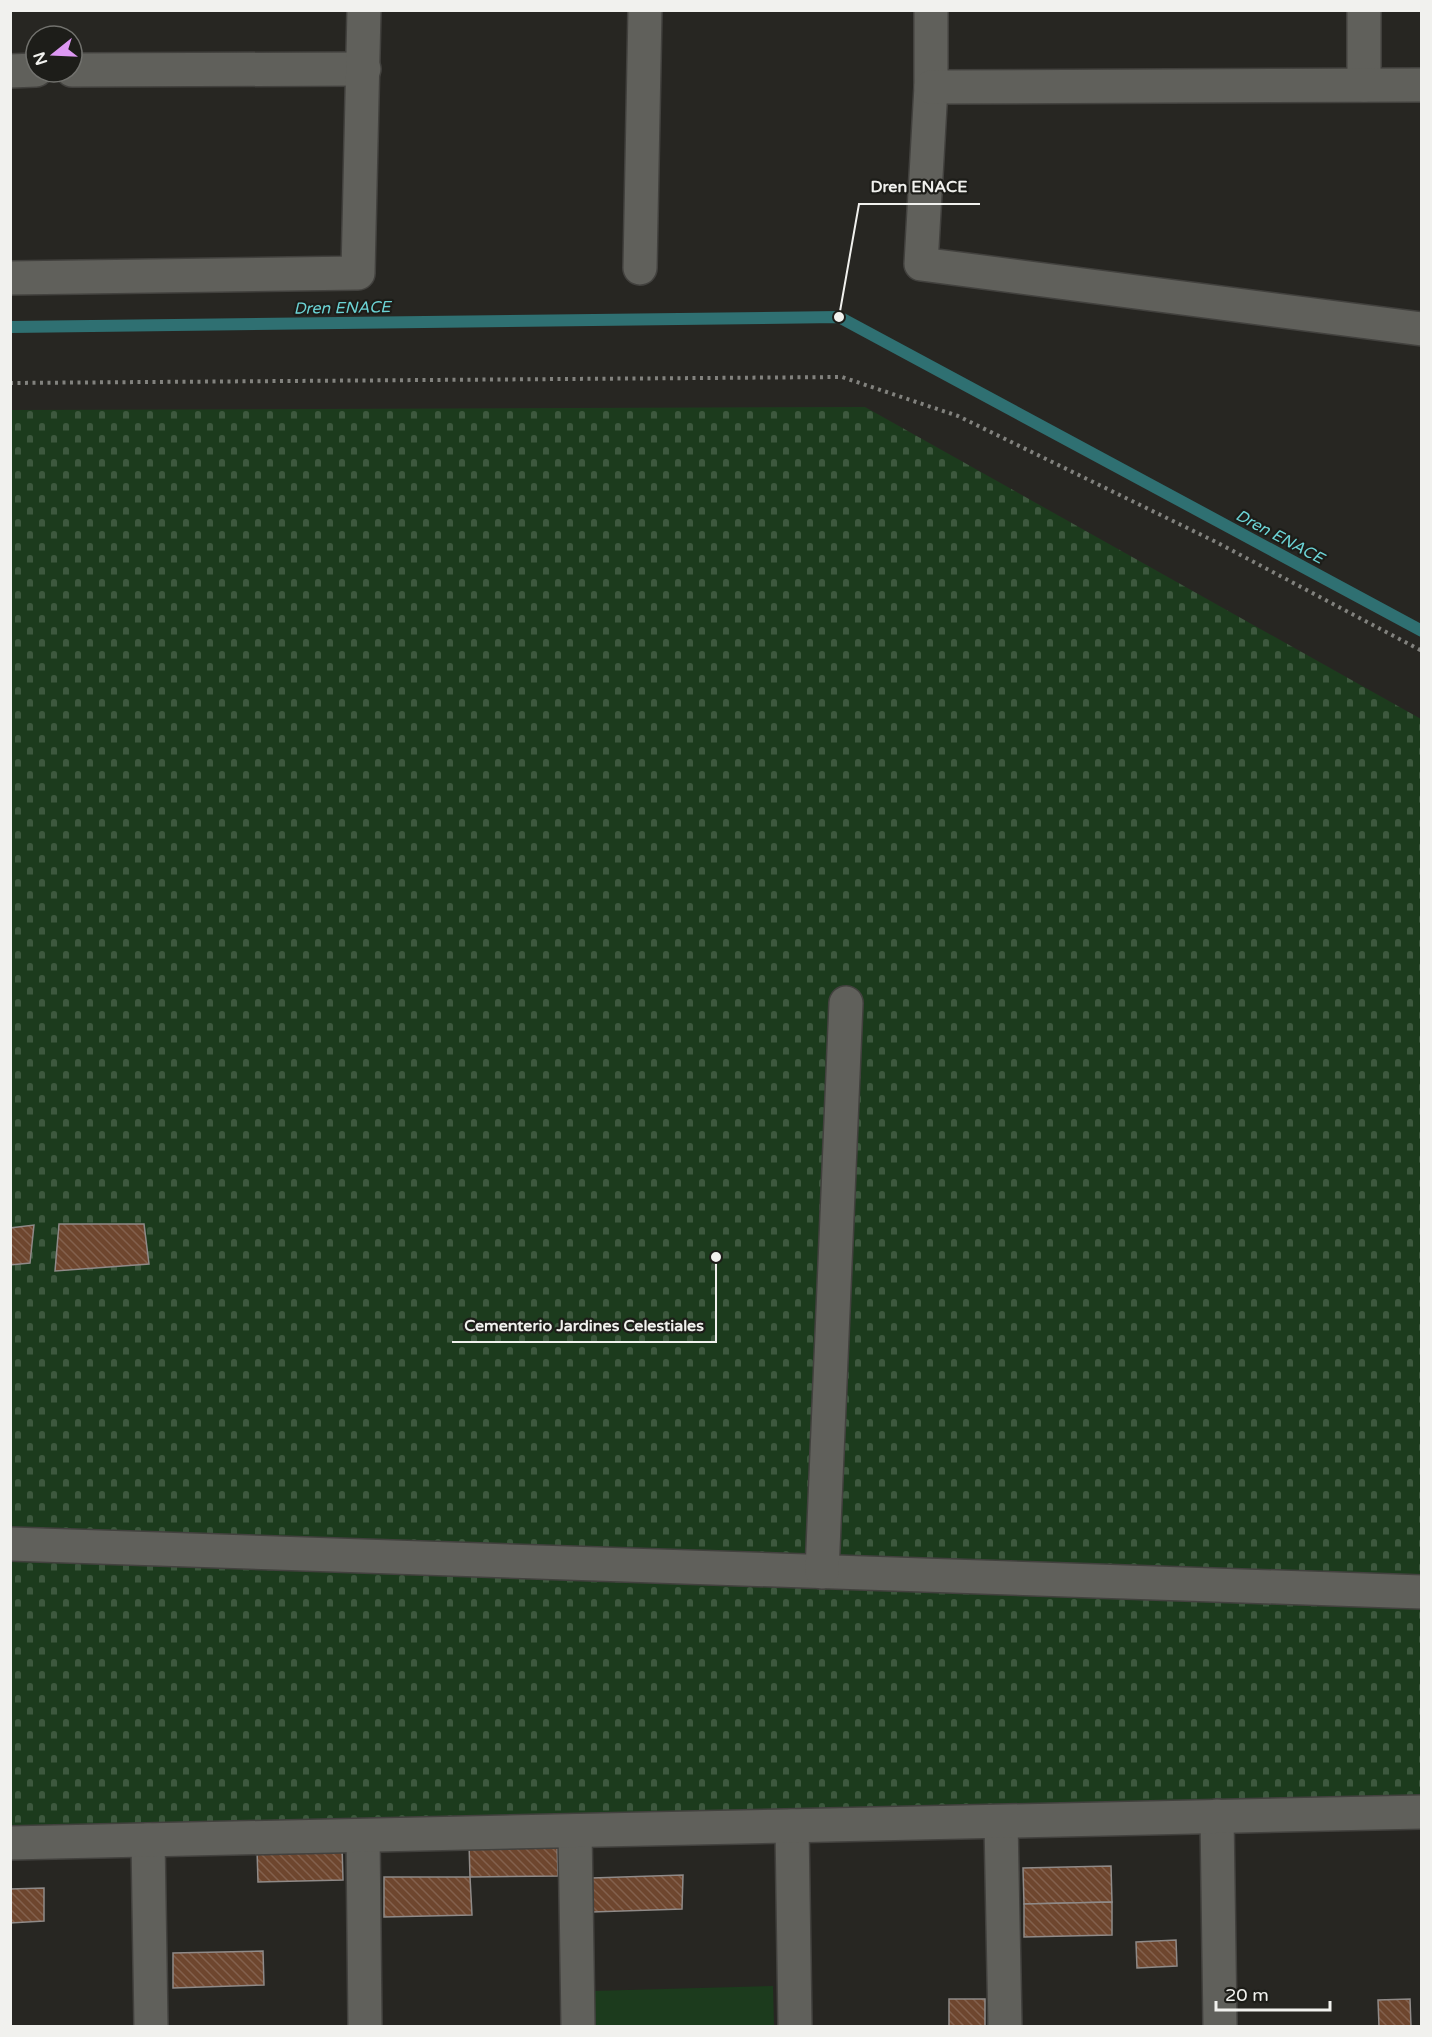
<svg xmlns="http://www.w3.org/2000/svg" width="1432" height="2037" viewBox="0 0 1432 2037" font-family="'Varela Round',sans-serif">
<defs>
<pattern id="cemetery-stones" width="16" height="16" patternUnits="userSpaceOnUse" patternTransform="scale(1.5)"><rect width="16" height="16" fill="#1c3b1d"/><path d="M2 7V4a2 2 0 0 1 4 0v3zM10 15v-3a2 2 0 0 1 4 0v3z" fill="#3d583e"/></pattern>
<pattern id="building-back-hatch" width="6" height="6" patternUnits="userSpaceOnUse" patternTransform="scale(1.5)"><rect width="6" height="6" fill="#6e462e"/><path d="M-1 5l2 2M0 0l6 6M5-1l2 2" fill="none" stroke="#83614d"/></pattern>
</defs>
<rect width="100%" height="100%" fill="#272622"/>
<polygon fill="url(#cemetery-stones)" points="865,407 1421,719 1421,1796 11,1826 10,410"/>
<polygon fill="#1c3b1d" points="773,1986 774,2026 592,2026 591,1991"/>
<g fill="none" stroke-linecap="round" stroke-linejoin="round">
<polyline stroke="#2f7072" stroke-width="12" points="10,327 839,317 1422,631"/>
</g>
<g fill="url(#building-back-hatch)" stroke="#8f8a88" stroke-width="1.5">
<polygon points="59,1224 144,1224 149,1264 55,1271"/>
<polygon points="34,1225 30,1263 10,1265 10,1228"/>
<polygon points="557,1841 558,1876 470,1877 469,1843"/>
<polygon points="342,1846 343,1880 258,1882 257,1849"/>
<polygon points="1111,1866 1112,1902 1024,1904 1023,1868"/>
<polygon points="683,1875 682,1909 592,1912 592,1878"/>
<polygon points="384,1877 470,1877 472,1915 384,1917"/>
<polygon points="44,1888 44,1921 10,1923 10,1889"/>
<polygon points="1112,1902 1112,1935 1024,1937 1024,1904"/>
<polygon points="1176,1940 1177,1966 1137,1968 1136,1942"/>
<polygon points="263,1951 264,1985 173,1988 173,1953"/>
<rect x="949" y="1999" width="36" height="27"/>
<polygon points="1410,1999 1411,2026 1379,2026 1378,2000"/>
</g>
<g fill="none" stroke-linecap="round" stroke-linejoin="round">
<g stroke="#42413e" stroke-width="36">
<g id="minor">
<polyline points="931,10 931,87 921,264 1422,329"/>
<polyline points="72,70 364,69"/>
<polyline points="10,71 36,70"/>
<polyline points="1364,85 1364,10"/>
<polyline points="931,87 1422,85"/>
<polyline points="640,268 645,10"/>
<polyline points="10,278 358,273 364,10"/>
<polyline points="10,1544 1422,1592"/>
<polyline points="822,1572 846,1003"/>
<polyline points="1217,1816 1220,2026"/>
<polyline points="1001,1822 1005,2026"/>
<polyline points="792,1826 795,2026"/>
<polyline points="575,1831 578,2026"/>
<polyline points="363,1836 365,2026"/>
<polyline points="148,1840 151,2026"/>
<polyline points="10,1843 1422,1812"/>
</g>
</g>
<polyline stroke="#82827e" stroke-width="4" stroke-dasharray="3 4.5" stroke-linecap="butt" points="10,383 842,377 958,416 1216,542 1422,651"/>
<use href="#minor" stroke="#60605b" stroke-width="33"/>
</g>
<g text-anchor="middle" stroke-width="4.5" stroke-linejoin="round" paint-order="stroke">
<g font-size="16" font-style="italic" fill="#6cd4d6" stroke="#1d1d19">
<text transform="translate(342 307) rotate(-1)" y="6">Dren ENACE</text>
<text transform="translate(1280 536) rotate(28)" y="6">Dren ENACE</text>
</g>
</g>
<path fill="none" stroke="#f1f1ee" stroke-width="2" d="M839 317L859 204H980M716 1257L716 1342H452"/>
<g fill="#f1f1ee" stroke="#1d1d19" stroke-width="2">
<circle cx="839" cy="317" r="6"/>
<circle cx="716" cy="1257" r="6"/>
</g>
<g font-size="16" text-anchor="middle" font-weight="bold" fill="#f1f1ee" stroke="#1d1d19" stroke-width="4.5" stroke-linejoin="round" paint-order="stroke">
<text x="919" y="192">Dren ENACE</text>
<text x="584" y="1331">Cementerio Jardines Celestiales</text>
</g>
<rect width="1432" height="2037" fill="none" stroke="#f1f1ee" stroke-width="24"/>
<g transform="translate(54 54) rotate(252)"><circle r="28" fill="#1d1d19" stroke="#72726e" stroke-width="1.5"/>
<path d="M0-4.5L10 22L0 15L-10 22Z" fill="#dd98f3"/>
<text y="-9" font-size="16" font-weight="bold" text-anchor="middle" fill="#f1f1ee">N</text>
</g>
<path d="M1216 2001v9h114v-9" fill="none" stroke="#f1f1ee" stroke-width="3"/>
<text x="1225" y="2001" font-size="18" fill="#f1f1ee" stroke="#1d1d19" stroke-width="4.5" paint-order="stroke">20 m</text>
</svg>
